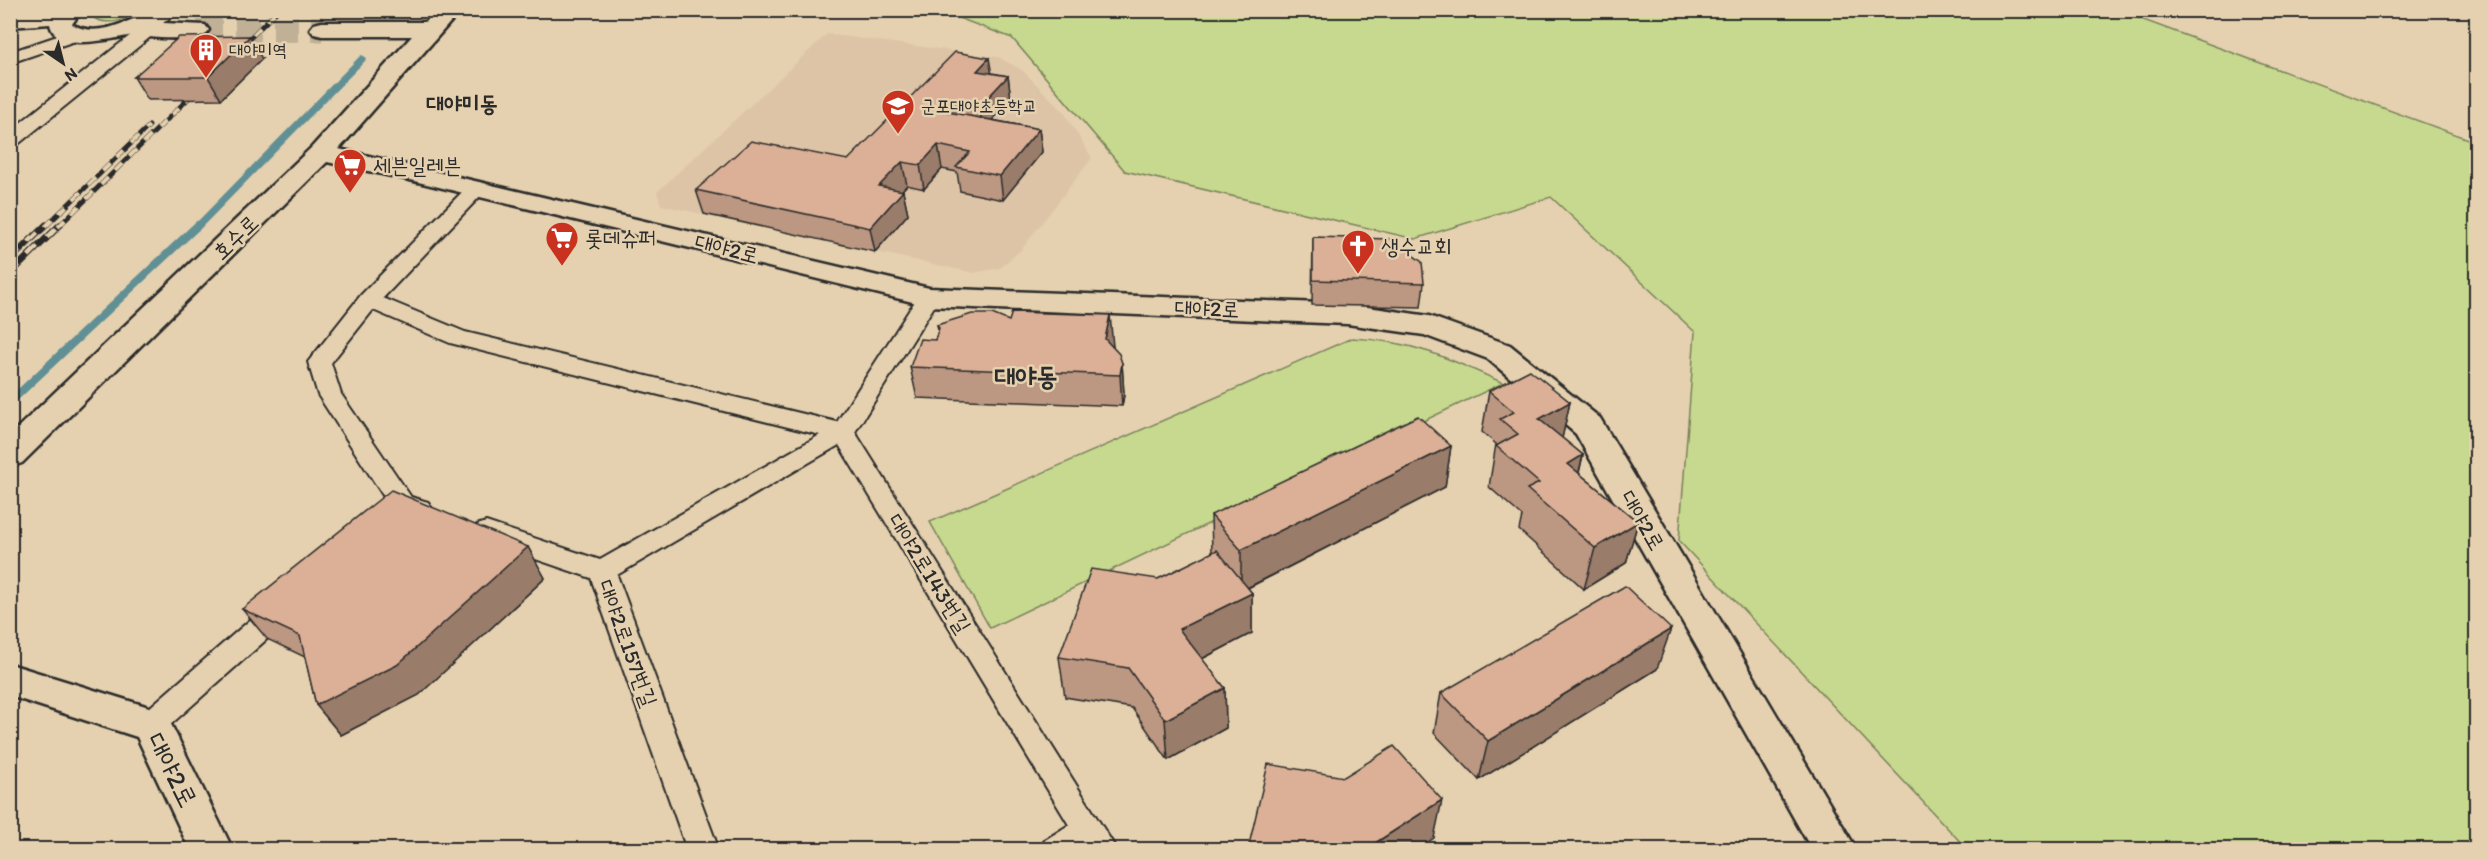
<svg xmlns="http://www.w3.org/2000/svg" width="2487" height="860" viewBox="0 0 2487 860" font-family="Itim,'Poor Story',sans-serif">
<rect width="100%" height="100%" fill="#e5d1af"/>
<filter id="ink" filterUnits="userSpaceOnUse"><feTurbulence type="fractalNoise" baseFrequency=".0167" numOctaves="2"/><feDisplacementMap in="SourceGraphic" scale="12" xChannelSelector="R" yChannelSelector="G"/><feConvolveMatrix kernelMatrix="1 2 1 2 8 2 1 2 1" color-interpolation-filters="sRGB"/></filter>
<g filter="url(#ink)">
<polygon fill="#dec4a6" points="827,34 998,57 1022,70 1064,112 1092,158 1022,249 1000,268 974,273 661,205 657,192"/>
<g fill="#c7d98e" stroke="#79825c" stroke-width="1.5">
<path d="M99,11V10L140,11C128,20 108,26 94,18Z"/>
<polygon points="940,11 2119,11 2476,142 2476,849 1967,849 1679,541 1695,332 1551,197 1415,239 1125,171 1012,38"/>
<path d="M1352,338C1413,341 1449,358 1503,383L990,628L930,522Z"/>
</g>
<g fill="none" stroke-linecap="round" stroke-linejoin="round">
<polyline stroke="#609095" stroke-width="7" points="197,227 362,59"/>
<polyline stroke="#609095" stroke-width="8" points="10,402 198,225"/>
<polyline stroke="#c0b095" stroke-width="25" stroke-dasharray="25 13" stroke-linecap="butt" points="197,30 322,29"/>
<g stroke="#2b2b2b" stroke-width="4">
<g id="street">
<polygon points="148,25 154,26 156,30 154,34 17,145 10,147 10,131 142,26"/>
<polygon points="75,30 81,31 83,35 81,39 10,63 10,52"/>
<polygon points="477,182 484,184 487,188 484,192 383,298 465,332 837,422 921,292 929,290 937,292 940,297 855,432 1117,850 1040,850 1045,840 1069,825 839,445 617,575 719,850 687,850 591,578 477,539 473,532 477,525 486,522 600,560 820,435 450,343 373,310 331,363 341,394 411,497 428,502 432,509 428,516 419,518 393,511 318,395 308,362 361,295 470,184"/>
<polygon points="283,597 293,600 297,608 293,616 161,733 151,736 141,733 136,724 141,715 273,600"/>
</g>
</g>
<g stroke="#2b2b2b" stroke-width="5">
<g id="secondary">
<path d="M47,10H82L72,24C97,39 127,21 150,12C158,9 170,10 179,10L163,23L205,25L209,30L205,35C188,39 166,39 149,37C144,36 140,34 135,35C116,37 56,55 50,24L10,27V13Z"/>
<polygon points="436,10 461,10 339,149 929,288 1347,304 1429,316 1510,345 1600,418 1857,850 1812,850 1576,434 1488,359 1424,335 1347,324 929,306 414,181 327,162 22,463 10,467 10,435 312,147 412,36 322,36 314,34 310,29 314,24 322,22 425,22"/>
<polygon points="10,664 165,712 233,850 190,850 137,737 10,696"/>
</g>
</g>
<use href="#street" fill="#e5d1af" fill-rule="evenodd"/>
<use href="#secondary" fill="#e5d1af" fill-rule="evenodd"/>
<g stroke="#2b2b2b" stroke-width="5">
<g id="rail-far1">
<polyline points="239,49 278,10"/>
<polyline points="45,227 149,126"/>
<polyline points="58,227 200,87"/>
</g>
</g>
<g stroke="#2b2b2b" stroke-width="7">
<g id="rail">
<polyline points="10,260 46,225"/>
<polyline points="10,274 60,225"/>
</g>
</g>
<use href="#rail-far1" stroke="#e5d1af" stroke-width="4" stroke-dasharray="10" stroke-linecap="butt"/>
<use href="#rail" stroke="#e5d1af" stroke-width="4.5" stroke-dasharray="13" stroke-linecap="butt"/>
</g>
<g fill="#bc9781" stroke="#2b2b2b" stroke-width="1.5">
<polygon points="262,59 221,99 148,100 134,77"/>
<polygon points="992,73 1008,76 1011,99 992,120 1039,129 1042,152 1003,200 960,191 957,172 942,169 924,189 907,185 902,190 903,191 908,214 875,252 704,214 696,190 848,160"/>
<polygon points="1313,237 1424,283 1421,307 1312,305"/>
<polygon points="1009,321 1113,346 1113,348 1122,363 1124,395 1122,406 917,398 910,367 935,340 938,331 937,325"/>
<polygon points="1489,391 1570,402 1562,438 1583,455 1579,473 1638,522 1626,563 1584,589 1519,530 1522,516 1489,487 1496,444 1482,432"/>
<polygon points="1451,446 1445,487 1248,588 1252,593 1252,633 1202,659 1225,688 1226,728 1168,760 1132,708 1065,697 1059,657 1158,579 1212,553 1211,515"/>
<polygon points="528,547 545,578 419,695 341,735 316,705 305,657 267,639 242,609"/>
<polygon points="1657,669 1479,780 1434,733 1441,693"/>
</g>
<g fill="#997b69" stroke="#2b2b2b" stroke-width="1.5">
<polygon points="250,36 262,59 221,99 208,77"/>
<polygon points="989,58 993,81 977,71"/>
<polygon points="1008,76 1011,99 983,130 979,107"/>
<polygon points="957,103 961,126 948,112"/>
<polygon points="1039,129 1042,152 1003,200 1000,176"/>
<polygon points="938,145 942,169 924,189 920,165"/>
<polygon points="902,162 907,185 884,209 879,186"/>
<polygon points="903,191 908,214 875,252 870,228"/>
<polygon points="1110,315 1113,346 1108,370 1105,339"/>
<polygon points="1122,363 1124,395 1122,406 1120,375"/>
<polygon points="1570,402 1561,443 1539,419"/>
<polygon points="1451,446 1445,487 1241,591 1241,550"/>
<polygon points="1583,455 1573,496 1568,464"/>
<polygon points="1638,522 1626,563 1584,589 1595,548"/>
<polygon points="528,547 545,578 419,695 341,735 316,705"/>
<polygon points="1252,593 1252,633 1182,669 1179,629"/>
<polygon points="1671,629 1657,669 1479,780 1488,741"/>
<polygon points="1225,688 1226,728 1168,760 1165,720"/>
<polygon points="1442,800 1434,838 1418,849 1369,849 1369,847"/>
</g>
<g fill="#dbb096" stroke="#2b2b2b" stroke-width="1.5">
<polygon points="250,36 208,77 134,77 179,37"/>
<polygon points="955,52 989,58 977,71 1008,76 979,107 957,103 948,112 1039,129 1000,176 956,167 970,152 938,145 920,165 902,162 879,186 903,191 870,228 696,190 751,141 848,160"/>
<polygon points="1313,237 1391,239 1422,262 1424,283 1313,280"/>
<polygon points="1012,312 1110,315 1105,339 1119,354 1122,363 1120,375 910,367 920,339 935,340 939,328 937,325 972,314 992,314 1009,321"/>
<polygon points="1530,370 1570,402 1539,419 1583,455 1568,464 1638,522 1595,548 1527,489 1539,483 1496,446 1518,434 1500,419 1514,412 1489,391"/>
<polygon points="1418,416 1451,446 1241,550 1211,515"/>
<polygon points="391,490 528,547 397,665 316,705 300,636 242,609"/>
<polygon points="1217,550 1252,593 1179,629 1225,688 1165,720 1128,668 1059,657 1091,569 1158,579"/>
<polygon points="1625,586 1671,629 1488,741 1441,693"/>
<polygon points="1394,746 1442,800 1369,847 1371,849 1248,849 1268,764 1344,777"/>
</g>
</g>
<defs>
<g id="building-pin" transform="scale(1.725)"><path d="M0 17L-7.5 6A9.5 9.5 0 1 1 7.5 6Z" fill="#c8321e" stroke="#e5d1af"/><path d="M-4-6H4V6H1V3H-1V6H-4ZM-2.5-4.3h1.7v1.8h-1.7ZM.8-4.3h1.7v1.8H.8ZM-2.5-1h1.7V.8h-1.7ZM.8-1h1.7V.8H.8Z" fill="#fff"/></g>
<g id="school-pin" transform="scale(1.725)"><path d="M0 17L-7.5 6A9.5 9.5 0 1 1 7.5 6Z" fill="#c8321e" stroke="#e5d1af"/><path d="M0-5L7-2L0 1L-7-2ZM-4 1L0 2.5L4 1V4Q0 6-4 4Z" fill="#fff"/></g>
<g id="supermarket-pin" transform="scale(1.725)"><path d="M0 17L-7.5 6A9.5 9.5 0 1 1 7.5 6Z" fill="#c8321e" stroke="#e5d1af"/><path d="M-6-5.5h2.5l.6 2H6L4.5 2H-2.5L-4.4-4H-6ZM-1.5 3.2a1.3 1.3 0 1 0 .1 0ZM3 3.2a1.3 1.3 0 1 0 .1 0Z" fill="#fff"/></g>
<g id="church-pin" transform="scale(1.725)"><path d="M0 17L-7.5 6A9.5 9.5 0 1 1 7.5 6Z" fill="#c8321e" stroke="#e5d1af"/><path d="M-1.2-6h2.4v3.5h3.3v2.4h-3.3V6h-2.4V-.1h-3.3v-2.4h3.3Z" fill="#fff"/></g>
</defs>
<g fill-rule="evenodd">
<use href="#building-pin" x="206" y="50"/>
<use href="#school-pin" x="898" y="106"/>
<use href="#supermarket-pin" x="350" y="165"/>
<use href="#supermarket-pin" x="562" y="238"/>
<use href="#church-pin" x="1358" y="246"/>
</g>
<g text-anchor="middle" stroke-width="5" stroke-linejoin="round" paint-order="stroke">
<g font-size="18" fill="#2b2b2b" stroke="#e5d1af" text-anchor="start">
<text x="229" y="56">대야미역</text>
<text x="921" y="112">군포대야초등학교</text>
</g>
<g font-size="22" font-weight="bold" fill="#2b2b2b" stroke="#e5d1af">
<text x="462" y="111">대야미동</text>
</g>
<g font-size="22" fill="#2b2b2b" stroke="#e5d1af" text-anchor="start">
<text x="373" y="173">세븐일레븐</text>
<text x="585" y="246">롯데슈퍼</text>
<text x="1381" y="254">생수교회</text>
</g>
<g font-size="22" fill="#2b2b2b" stroke="#e5d1af">
<text transform="translate(235 237) rotate(-44)" y="8">호수로</text>
<text transform="translate(727 248) rotate(14)" y="8">대야2로</text>
<text transform="translate(1207 308) rotate(2)" y="8">대야2로</text>
<text transform="translate(1643 520) rotate(60)" y="8">대야2로</text>
<text transform="translate(930 573) rotate(58)" y="8">대야2로143번길</text>
<text transform="translate(628 643) rotate(70)" y="8">대야2로157번길</text>
</g>
<g font-size="26" font-weight="bold" fill="#2b2b2b" stroke="#e5d1af">
<text x="1026" y="385">대야동</text>
</g>
<g font-size="27" fill="#2b2b2b" stroke="#e5d1af">
<text transform="translate(172 770) rotate(63)" y="9">대야2로</text>
</g>
</g>
<rect width="2487" height="860" fill="none" stroke="#e5d1af" stroke-width="36"/>
<rect x="18" y="18" width="2451" height="824" fill="none" stroke="#2b2b2b" stroke-width="2" filter="url(#ink)"/>
<g transform="translate(63 63) rotate(145)" stroke="#e5d1af" stroke-width="4.5" paint-order="stroke">
<path d="M0-4.5L10 22L0 15L-10 22Z" fill="#2b2b2b"/>
<text y="-9" font-size="16" font-weight="bold" text-anchor="middle" fill="#2b2b2b">N</text>
</g>
</svg>
